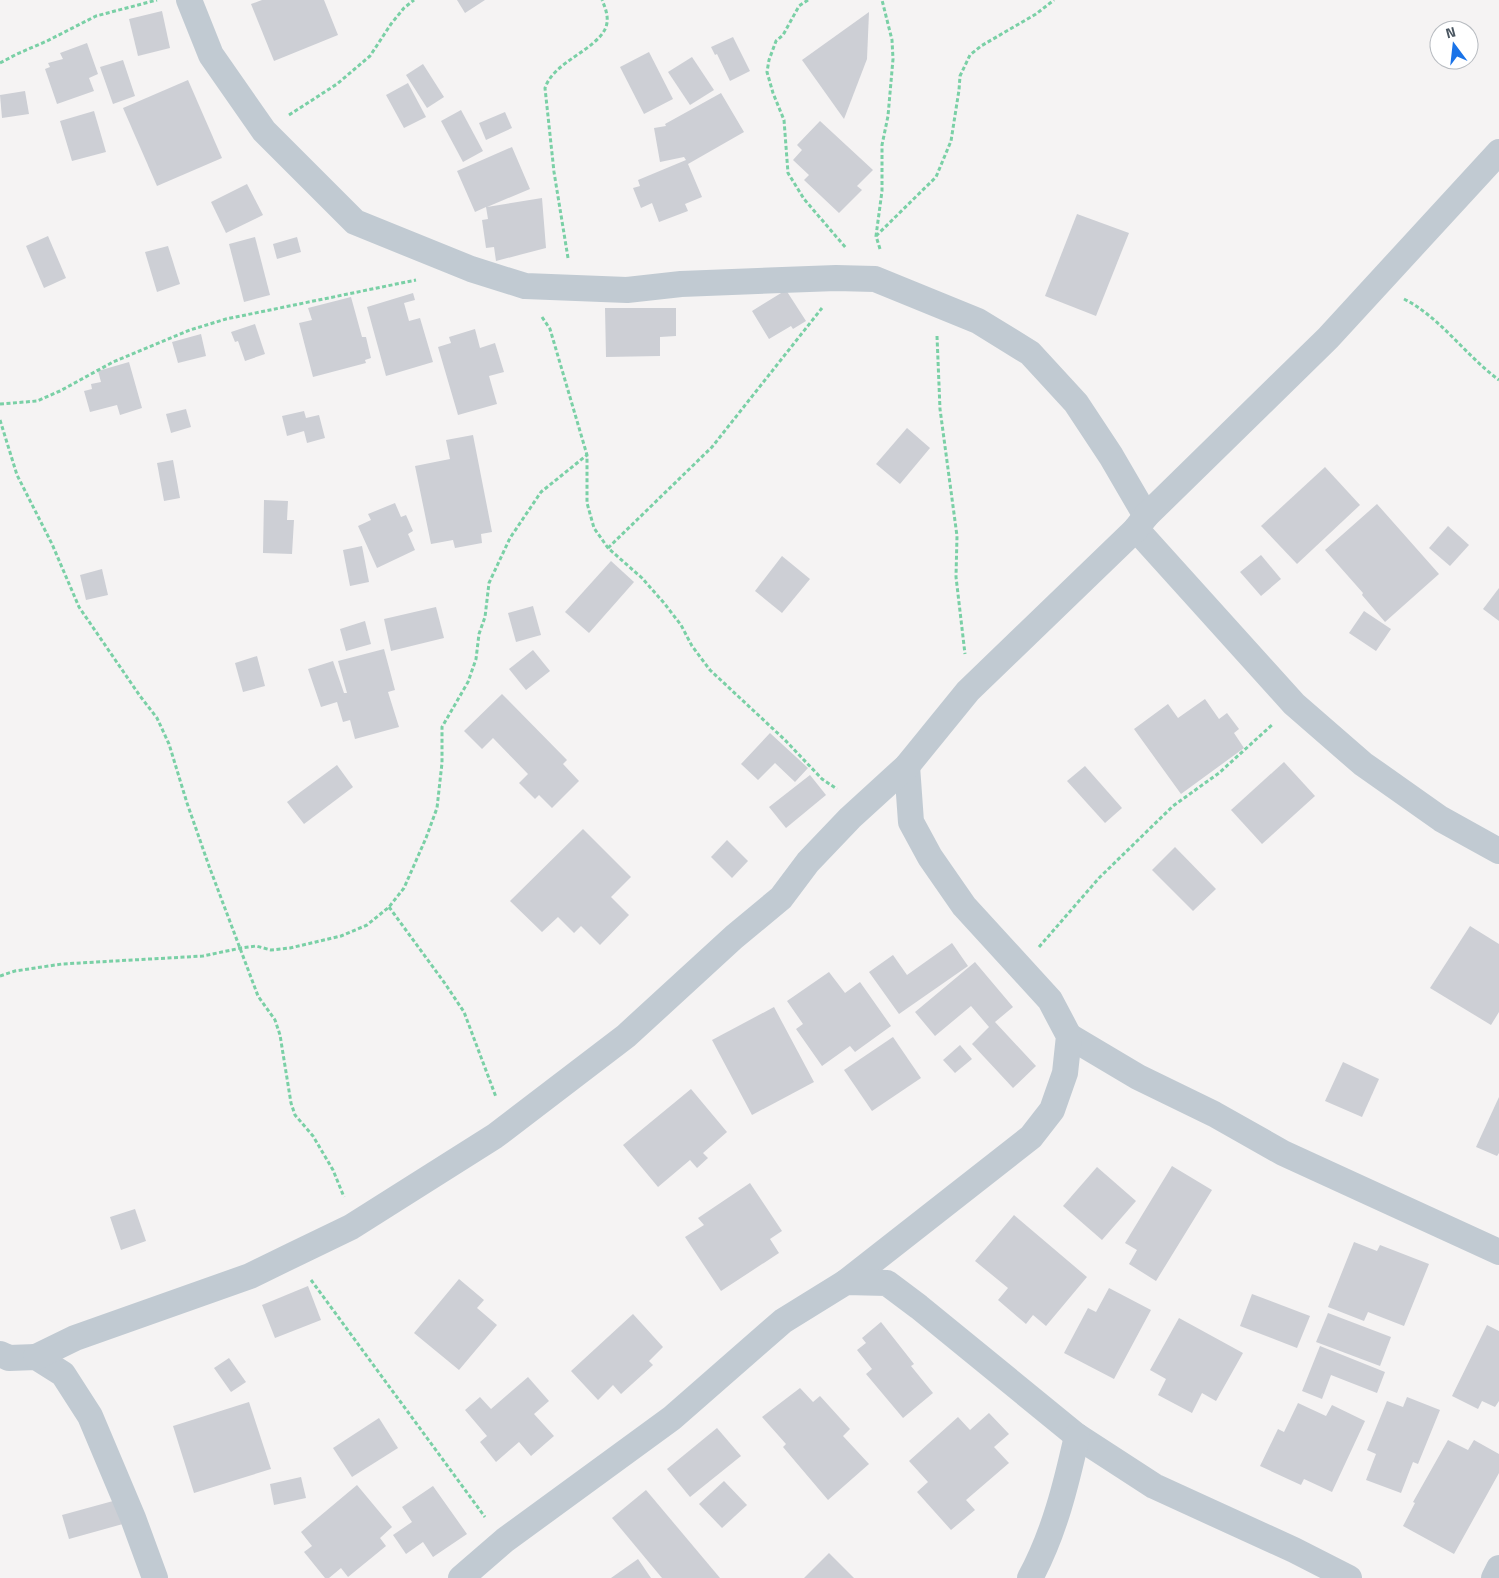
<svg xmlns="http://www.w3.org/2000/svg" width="1499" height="1578" viewBox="0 0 1499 1578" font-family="'Titillium Web',sans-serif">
<rect width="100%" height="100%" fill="#f5f3f3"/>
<g fill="#cdcfd5">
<polygon points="262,0 324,0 338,35 274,61 251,4"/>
<polygon points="457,0 485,0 465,13"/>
<polygon points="162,11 170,48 138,56 129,19"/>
<polygon points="869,12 867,59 844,119 802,60"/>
<polygon points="733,37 750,71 730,81 717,54 715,55 711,47"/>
<polygon points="87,43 98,74 89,78 94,91 57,104 45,69 50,67 48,63 63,59 60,53"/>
<polygon points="649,52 673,99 644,114 620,67"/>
<polygon points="692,57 714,90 690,105 668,72"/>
<polygon points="123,60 135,96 113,104 100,67"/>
<polygon points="423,64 444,97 427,108 406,75"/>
<polygon points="188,80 222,158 157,186 123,108"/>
<polygon points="408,83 426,117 404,128 386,95"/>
<polygon points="25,91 29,114 2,118 0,95"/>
<polygon points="721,93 744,132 688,164 702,197 685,204 688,211 659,222 652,203 641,208 633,188 640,186 638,180 686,160 684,157 660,162 654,128 666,126 665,124"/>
<polygon points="461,110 483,151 463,162 441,121"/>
<polygon points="94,111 106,152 72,161 60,121"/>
<polygon points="505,112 512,128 486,140 479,123"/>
<polygon points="820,121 873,170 857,186 862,190 839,213 804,180 809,175 793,160 802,150 797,145"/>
<polygon points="512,147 530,189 487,207 542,198 546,248 496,261 494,247 486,248 482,220 488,219 486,207 475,212 457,171"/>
<polygon points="247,184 263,215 226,233 211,202"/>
<polygon points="1077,214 1129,233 1096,316 1045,296"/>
<polygon points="48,236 66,278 44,288 26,246"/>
<polygon points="255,237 270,295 244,302 229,244"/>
<polygon points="297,237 301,252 277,259 273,244"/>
<polygon points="168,246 180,284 157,292 145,252"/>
<polygon points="786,290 806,321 793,329 791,326 769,339 752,311"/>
<polygon points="413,293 415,300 404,303 409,321 420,318 433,362 386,376 367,307"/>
<polygon points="351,297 362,337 366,337 371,358 365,360 366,363 313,377 299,323 312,320 308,308"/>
<polygon points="605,308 676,308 676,336 660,337 660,356 606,357"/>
<polygon points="255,324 265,354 245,361 238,341 235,342 231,332"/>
<polygon points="475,329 480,348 495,343 504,372 489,376 497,404 458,415 438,347 451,343 449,337"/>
<polygon points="201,334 206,356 178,363 172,342"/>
<polygon points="129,362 142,408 120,415 117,405 90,412 84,391 92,389 91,384 101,382 98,371"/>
<polygon points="186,409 191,427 171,433 166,414"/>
<polygon points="304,411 306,418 319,415 325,438 307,443 304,431 287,436 282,416"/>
<polygon points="907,428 930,448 900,484 876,464"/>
<polygon points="473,435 492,532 481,534 482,543 455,548 453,540 431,544 415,466 450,459 446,440"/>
<polygon points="173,460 180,498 164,501 157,463"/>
<polygon points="1325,467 1360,505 1297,564 1261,526"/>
<polygon points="264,500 288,501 287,520 294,520 292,554 263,553"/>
<polygon points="395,503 401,517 406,515 413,531 408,534 415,550 377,568 358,526 371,520 368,514"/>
<polygon points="1377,504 1439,574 1385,622 1362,595 1363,593 1325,550"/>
<polygon points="1448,526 1469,545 1450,566 1429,548"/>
<polygon points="362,546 369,582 350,586 343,550"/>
<polygon points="1261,555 1281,579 1261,596 1240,572"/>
<polygon points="782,556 810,579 782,613 755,591"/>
<polygon points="611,561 634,582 589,633 565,612"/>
<polygon points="102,569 108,595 86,600 80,575"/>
<polygon points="1499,588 1499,621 1483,609"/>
<polygon points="533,606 541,635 516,642 508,613"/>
<polygon points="436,607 444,638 391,651 384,619"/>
<polygon points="1364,611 1391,629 1376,651 1349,633"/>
<polygon points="365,621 371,644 346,651 340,629"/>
<polygon points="384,649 395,690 388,692 399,727 355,739 350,720 343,722 337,702 321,707 308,669 333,661 344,693 347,693 338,661"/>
<polygon points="533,650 550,671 526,690 509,669"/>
<polygon points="257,656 265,686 243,692 235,663"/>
<polygon points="502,694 567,760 563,764 579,781 552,808 539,795 535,799 519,783 528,774 493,738 482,749 464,731"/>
<polygon points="1205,699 1219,719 1227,713 1239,729 1234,733 1244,748 1181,794 1134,729 1168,704 1178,718"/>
<polygon points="770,733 808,768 795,782 775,763 758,780 741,764"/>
<polygon points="1284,762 1315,796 1262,844 1231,810"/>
<polygon points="337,765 353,787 304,824 287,802"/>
<polygon points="1085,766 1122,808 1105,823 1067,781"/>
<polygon points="810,775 826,795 786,828 769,807"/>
<polygon points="583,829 631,877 611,897 629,915 600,945 581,926 574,933 558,917 542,932 510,901"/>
<polygon points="727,840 748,861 732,878 711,857"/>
<polygon points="1175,847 1216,889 1193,911 1152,870"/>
<polygon points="1470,926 1499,944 1499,1012 1491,1025 1430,988"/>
<polygon points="952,943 968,966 899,1014 869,972 893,955 907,975"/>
<polygon points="975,962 1013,1007 995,1022 1036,1066 1013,1088 972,1044 989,1027 971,1006 935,1036 915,1012"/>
<polygon points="829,972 845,993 860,982 891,1026 855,1052 850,1046 822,1066 796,1029 803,1024 787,1001"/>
<polygon points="774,1007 814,1082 752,1115 712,1040"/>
<polygon points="893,1037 921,1078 872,1111 844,1070"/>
<polygon points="960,1045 972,1059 955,1073 943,1060"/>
<polygon points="1343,1062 1379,1079 1362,1117 1325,1101"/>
<polygon points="691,1089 727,1132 703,1153 708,1158 697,1168 690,1160 658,1187 623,1145"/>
<polygon points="1499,1097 1499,1153 1497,1156 1476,1147"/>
<polygon points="1172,1166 1212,1190 1156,1281 1129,1264 1137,1250 1125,1243"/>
<polygon points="1097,1167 1136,1201 1102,1240 1063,1206"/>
<polygon points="750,1183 782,1231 770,1239 779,1253 721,1291 685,1237 704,1225 698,1218"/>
<polygon points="135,1209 146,1241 121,1250 110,1217"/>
<polygon points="1014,1215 1087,1277 1046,1326 1033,1315 1026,1324 998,1300 1008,1288 975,1261"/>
<polygon points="1354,1242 1377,1251 1380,1245 1429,1264 1404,1326 1368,1312 1364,1321 1328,1307"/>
<polygon points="459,1279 484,1300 477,1308 497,1325 459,1370 414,1333"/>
<polygon points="308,1286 321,1320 275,1338 262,1305"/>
<polygon points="1109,1288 1151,1310 1114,1379 1064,1353 1088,1308 1096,1312"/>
<polygon points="1252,1294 1310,1316 1297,1348 1240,1326"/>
<polygon points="1328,1313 1391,1337 1380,1366 1316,1342"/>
<polygon points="633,1314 663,1347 649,1361 653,1365 621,1394 613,1385 598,1400 571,1371"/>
<polygon points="1179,1318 1243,1353 1216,1401 1202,1393 1192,1413 1158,1395 1166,1379 1150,1370"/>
<polygon points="881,1322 914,1364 911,1366 933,1393 903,1418 866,1374 872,1369 857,1350 866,1343 862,1338"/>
<polygon points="1487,1325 1499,1331 1499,1401 1495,1407 1482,1401 1478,1409 1452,1396"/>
<polygon points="1320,1346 1385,1372 1377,1393 1331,1375 1322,1399 1302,1391"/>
<polygon points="229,1358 246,1382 231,1392 214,1368"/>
<polygon points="528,1377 549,1401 534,1414 554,1436 531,1456 519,1442 496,1462 480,1442 487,1436 465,1410 480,1397 491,1409"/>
<polygon points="800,1388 813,1402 820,1396 850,1429 843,1436 869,1464 828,1500 783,1447 786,1444 762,1417"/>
<polygon points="1407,1397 1440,1410 1418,1464 1413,1462 1401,1493 1366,1480 1376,1454 1367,1450 1387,1401 1403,1407"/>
<polygon points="249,1402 271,1469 194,1493 173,1426"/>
<polygon points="1298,1403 1326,1416 1332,1405 1365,1421 1332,1492 1304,1479 1301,1485 1260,1466 1278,1429 1284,1432"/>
<polygon points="989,1413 1009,1434 994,1447 1009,1463 966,1500 975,1510 951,1530 917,1492 928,1482 909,1461 958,1417 970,1430"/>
<polygon points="379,1418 398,1448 352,1477 333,1448"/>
<polygon points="717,1428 741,1456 690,1497 667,1469"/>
<polygon points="1448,1440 1468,1450 1474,1440 1499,1454 1499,1473 1454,1554 1403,1526 1415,1503 1413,1502"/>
<polygon points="301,1477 306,1498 274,1505 270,1484"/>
<polygon points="724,1481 747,1505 722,1528 699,1504"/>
<polygon points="357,1485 392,1527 380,1538 386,1546 348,1577 341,1568 329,1578 325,1578 304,1552 312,1546 301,1532"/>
<polygon points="433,1486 467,1534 433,1557 423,1542 406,1554 393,1535 412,1522 402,1507"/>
<polygon points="646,1490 720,1578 662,1578 612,1518"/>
<polygon points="124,1498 130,1522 69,1539 62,1515"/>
<polygon points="829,1553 854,1578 804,1578"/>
<polygon points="638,1559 651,1578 611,1578"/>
</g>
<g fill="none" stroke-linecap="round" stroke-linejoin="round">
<g stroke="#7ad0a6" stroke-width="3" stroke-dasharray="4 2.5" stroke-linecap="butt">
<polyline points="808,0 799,6 783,35 776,41 769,60 767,72 773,93 784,120 788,173 804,199 846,248"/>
<polyline points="0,63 17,54 47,41 96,16 157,0"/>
<polyline points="289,115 337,84 370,56 391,24 404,8 414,0"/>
<polyline points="876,236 936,177 951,141 959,90 960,76 970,55 981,46 1036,14 1054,0"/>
<polyline points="880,249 876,236 882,191 882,145 888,116 893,59 892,40 882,0"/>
<path d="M568,258L554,172L545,88C554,61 597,50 606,27C609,18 606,9 602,0"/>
<path d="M1404,299C1440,317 1466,356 1499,380"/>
<polyline points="542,317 550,329 587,455 587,503 594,528 608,548 642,578 664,603 681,625 692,646 710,670 785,740 822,779 837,789"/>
<polyline points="937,336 940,409 957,536 956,577 965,654"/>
<polyline points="0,404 37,401 60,391 113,362 190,330 226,319 416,280"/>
<polyline points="0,420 17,475 52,544 79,607 140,696 157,718 169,744 187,803 209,866 258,996 275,1020 280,1035 291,1103 295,1115 313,1136 333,1170 344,1197"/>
<polyline points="608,548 712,447 822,308"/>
<polyline points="389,907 446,985 464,1012 496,1097"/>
<polyline points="1039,947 1099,878 1173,806 1219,773 1273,724"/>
<polyline points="0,976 15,971 62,964 203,956 241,948 256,946 271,950 290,948 341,936 367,925 389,907 404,888 426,838 437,808 442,763 442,727 468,682 476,659 479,634 485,617 489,583 510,538 541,492 587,455"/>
<polyline points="311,1280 485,1517"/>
</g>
<g stroke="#c1cad2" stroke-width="26">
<polyline points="189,0 211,55 264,131 355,222 471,269 525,286 627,290 681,284 836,278 875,279 978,321 1030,353 1076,403 1111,456 1146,516"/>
<polyline points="1136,529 1294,704 1363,764 1441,819 1499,851"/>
<polyline points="1069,1036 1138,1077 1214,1114 1283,1153 1499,1252"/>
<polyline points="846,1282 1031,1137 1052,1110 1065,1073 1069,1036 1050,1000 964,906 930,857 911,822 907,766"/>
<polyline points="0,1354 9,1358 36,1357 63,1374 90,1416 133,1518 155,1578"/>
<polyline points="36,1357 75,1338 250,1276 293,1255 351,1227 495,1136 626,1036 734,937 781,898 808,862 850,818 907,766 968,691 1136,529 1146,516 1328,338 1499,152"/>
<polyline points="461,1578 505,1540 672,1418 783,1321 846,1282 887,1283 919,1307 1077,1436 1154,1486 1294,1550 1349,1578"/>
<path d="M1030,1578C1054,1534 1066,1485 1077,1436"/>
<polyline points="1494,1578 1499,1568"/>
</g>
</g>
<g transform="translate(1454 45) rotate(345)"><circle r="24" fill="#ffffff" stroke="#b7bbc0"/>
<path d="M0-4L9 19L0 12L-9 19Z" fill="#1a73e8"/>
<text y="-8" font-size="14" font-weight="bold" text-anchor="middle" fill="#4a5661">N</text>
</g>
</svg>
